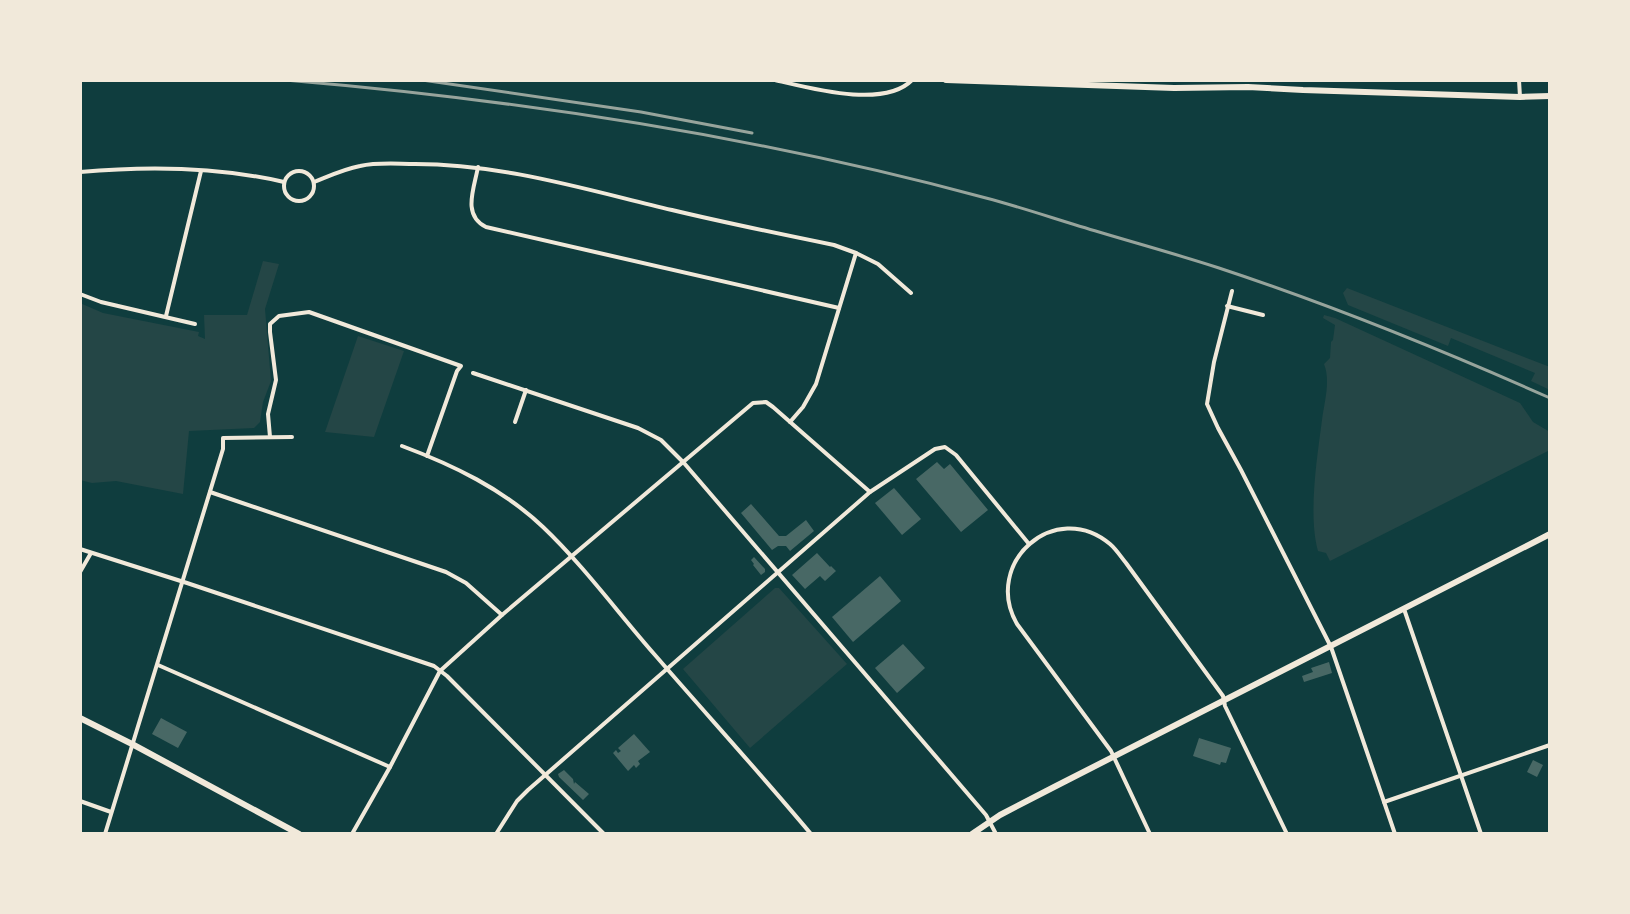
<svg xmlns="http://www.w3.org/2000/svg" width="1630" height="914" viewBox="0 0 1630 914" font-family="'IBM Plex Sans',sans-serif">
<rect width="100%" height="100%" fill="#0f3d3e"/>
<g fill="#244646">
<polygon points="263,261 279,264 265,309 271,381 263,402 260,422 254,428 189,431 183,494 116,481 92,483 80,480 80,303 103,313 199,332 198,336 205,339 204,315 247,315"/>
<polygon points="1347,288 1550,367 1550,390 1531,381 1535,373 1451,338 1448,346 1348,305 1343,293"/>
<path d="M1324,315L1335,318L1520,403L1533,422L1550,432V450L1330,561L1326,553L1318,551C1308,515 1317,458 1322,420C1324,403 1331,381 1324,364L1330,358L1331,342L1333,340L1335,325L1323,318Z"/>
<polygon points="358,336 404,351 374,437 325,432"/>
<polygon points="775,588 779,588 847,664 750,748 683,669"/>
</g>
<g fill="#486865">
<polygon points="937,462 944,469 950,464 988,510 961,532 916,479"/>
<polygon points="894,488 921,519 902,535 875,503"/>
<polygon points="751,504 779,536 786,536 806,520 814,531 790,551 786,546 778,546 772,550 741,513"/>
<polygon points="817,553 830,567 831,566 836,571 825,581 820,576 805,589 792,575"/>
<polygon points="754,557 765,569 765,572 761,575 753,565 754,564 751,560"/>
<polygon points="880,576 901,601 853,642 832,617"/>
<polygon points="903,644 925,668 897,693 875,668"/>
<polygon points="1329,662 1332,673 1304,682 1302,676 1313,672 1311,668"/>
<polygon points="161,718 187,732 178,748 152,734"/>
<polygon points="634,734 650,752 638,761 640,764 636,768 634,765 628,771 613,753 616,750 618,753 621,751 618,748"/>
<polygon points="1199,738 1231,748 1226,763 1221,762 1220,765 1193,756"/>
<polygon points="1533,760 1543,765 1537,777 1527,772"/>
<polygon points="564,770 573,779 574,784 575,782 589,794 583,800 559,777 558,774"/>
</g>
<g fill="none" stroke-linecap="round" stroke-linejoin="round">
<g stroke="#f1e9da" stroke-width="4">
<path d="M775,80C810,88 884,109 912,80"/>
<polyline points="1519,80 1520,97"/>
<path d="M478,167C474,189 462,215 486,227L839,308"/>
<circle cx="299" cy="186" r="15"/>
<path d="M80,172C146,166 219,167 284,182"/>
<path d="M314,182C329,176 344,169 360,166C378,162 397,164 415,164C504,164 587,190 672,210C726,223 780,234 834,245L856,253L878,264L911,293"/>
<polyline points="1232,291 1214,362 1207,404 1218,428 1241,470 1331,647 1395,834"/>
<polyline points="80,294 101,302 195,324"/>
<polyline points="1227,306 1263,315"/>
<polyline points="166,316 201,171"/>
<polyline points="473,373 638,428 661,440 684,463 986,815 996,834"/>
<polyline points="515,422 526,390"/>
<polyline points="790,422 803,407 816,384 856,253"/>
<polyline points="270,437 268,414 276,380 270,332 270,324 279,316 309,312 461,366 457,371 427,456"/>
<path d="M402,446C453,465 503,489 543,527C584,566 618,613 655,655C707,715 760,773 811,834"/>
<polyline points="210,492 446,572 466,583 502,615"/>
<polyline points="80,549 187,583 434,666 447,676 604,834"/>
<polyline points="80,572 91,553"/>
<polyline points="1404,609 1481,834"/>
<polyline points="158,665 390,767"/>
<polyline points="80,801 111,812"/>
<polyline points="1384,802 1550,745"/>
<polyline points="105,834 223,449 223,438 292,437"/>
<polyline points="352,834 390,767 440,671 502,615 753,403 766,402 773,407 870,492"/>
<polyline points="496,834 517,801 528,790 870,492 935,449 945,447 956,455 1029,544"/>
<path d="M1150,834L1111,751L1017,624C982,563 1055,498 1110,544C1116,549 1121,557 1126,563L1223,696L1225,706L1287,834"/>
</g>
<g stroke="#f1e9da" stroke-width="6">
<polyline points="946,80 1174,88 1248,87 1303,90 1520,97 1550,96"/>
<polyline points="80,718 132,744 299,834"/>
<polyline points="972,834 1000,815 1056,786 1550,534"/>
</g>
<g stroke="#97a49c" stroke-width="3">
<path d="M285,80C520,100 757,136 986,198C1024,208 1061,221 1099,232C1139,244 1179,255 1219,268C1331,305 1442,350 1550,398"/>
<polyline points="422,80 641,112 752,133"/>
</g>
</g>
<rect width="1630" height="914" fill="none" stroke="#f1e9da" stroke-width="164"/>
</svg>
